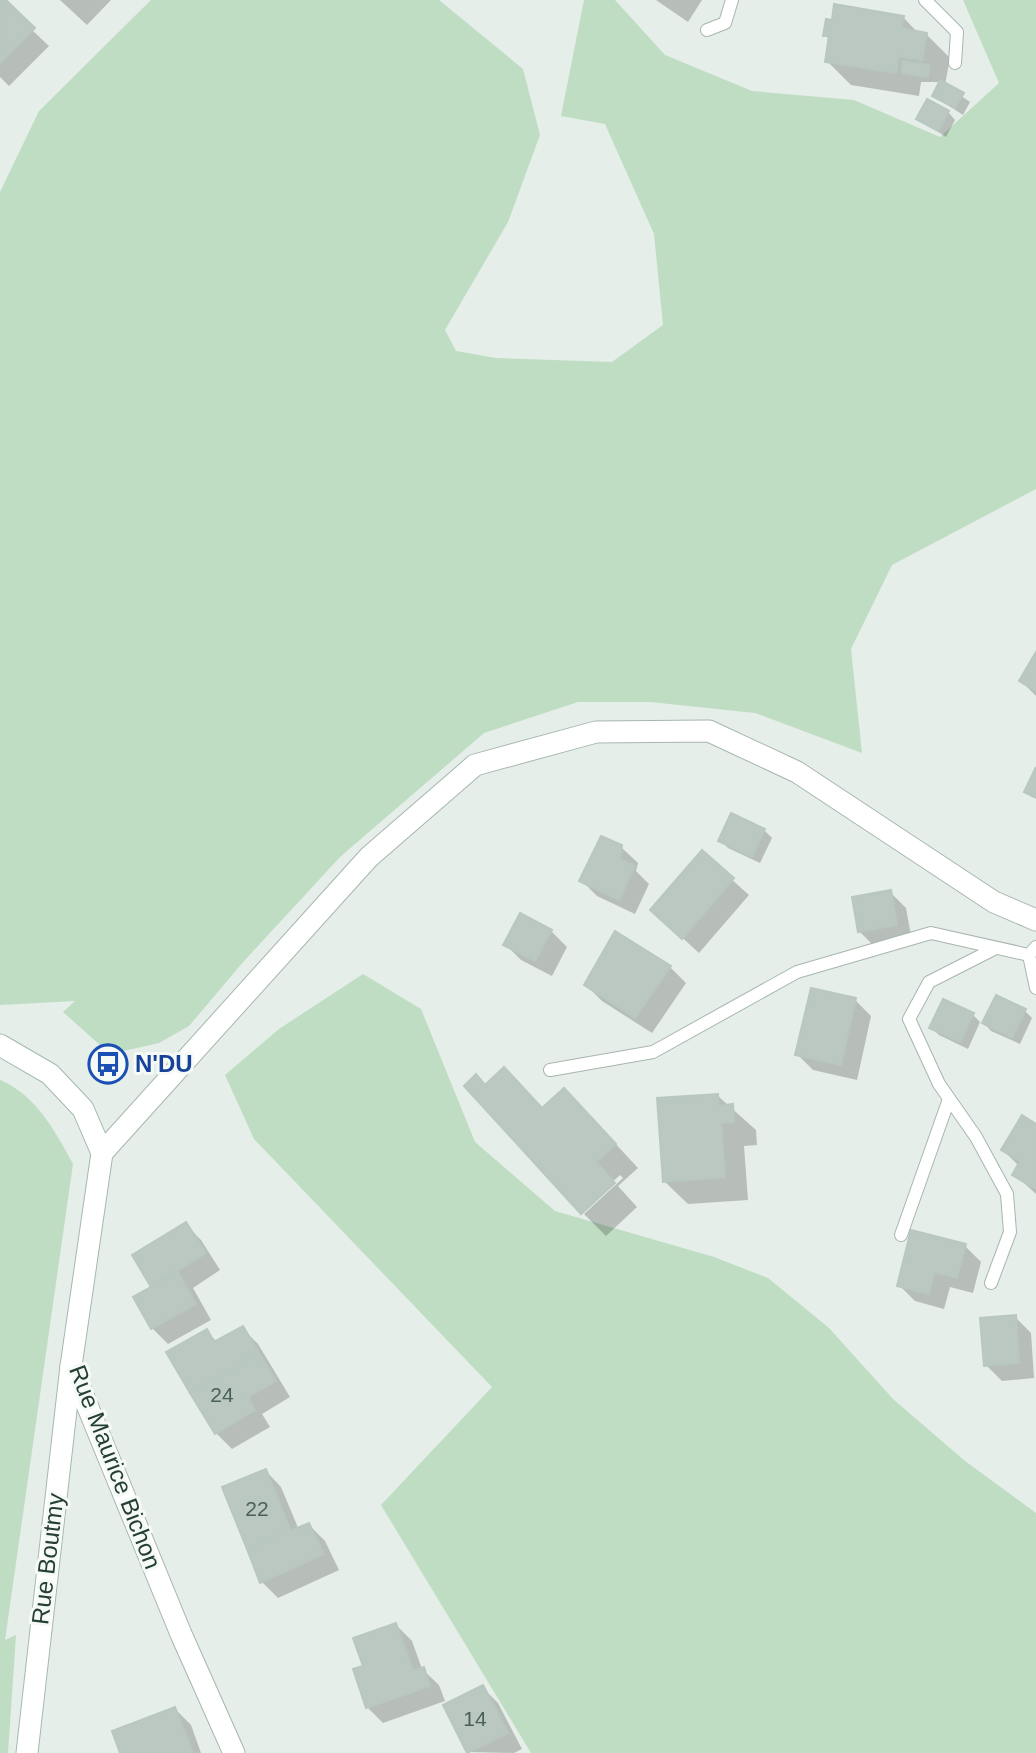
<svg xmlns="http://www.w3.org/2000/svg" width="1036" height="1753" viewBox="0 0 1036 1753" font-family="Arial,sans-serif">
<rect width="100%" height="100%" fill="#e5eee9"/>
<g fill="#bfddc3">
<polygon points="151,0 439,0 523,69 540,135 508,222 445,330 456,351 496,358 612,362 663,325 654,234 605,124 561,116 584,0 615,0 665,55 752,91 854,100 940,137 999,83 963,0 1036,0 1036,489 892,565 851,649 862,753 755,713 650,702 578,702 484,733 340,857 244,961 189,1026 159,1043 110,1054 63,1012 75,1001 0,1005 0,192 39,111"/>
<polygon points="363,974 421,1009 475,1142 555,1211 714,1257 768,1278 829,1328 893,1399 965,1461 1036,1513 1036,1753 531,1753 381,1505 492,1387 254,1139 225,1075 279,1029"/>
<path d="M0,1080C36,1095 55,1131 73,1164L5,1640L16,1635L8,1753H0Z"/>
</g>
<g fill="#0003">
<polygon points="0,0 49,46 9,86 0,77"/>
<polygon points="60,0 111,0 87,25"/>
<polygon points="656,0 702,0 688,22"/>
<polygon points="903,17 918,33 926,34 950,58 945,85 970,102 963,115 934,96 941,82 921,82 919,96 851,85 827,61 830,40 825,35"/>
<polygon points="948,112 955,120 946,137 918,119"/>
<polygon points="1036,656 1036,696 1021,681"/>
<polygon points="732,815 764,830 772,838 760,863 728,848 720,840"/>
<polygon points="621,847 638,863 636,871 649,884 635,914 597,896 581,880"/>
<polygon points="702,853 749,895 699,953 652,910"/>
<polygon points="890,892 906,908 912,941 875,947 859,931"/>
<polygon points="551,931 567,947 552,976 521,960 505,944"/>
<polygon points="670,967 686,983 652,1033 602,1001 586,985"/>
<polygon points="855,1000 871,1016 857,1080 813,1070 797,1054"/>
<polygon points="1025,1011 1032,1018 1020,1044 991,1031 984,1023"/>
<polygon points="973,1015 980,1022 968,1049 939,1035 931,1027"/>
<polygon points="486,1087 543,1110 588,1114 638,1168 618,1186 637,1207 606,1236 584,1214 623,1178 620,1175 581,1211"/>
<polygon points="718,1096 756,1130 757,1145 744,1146 748,1200 688,1204 664,1181"/>
<polygon points="1036,1126 1036,1194 1014,1174 1019,1166 1003,1150"/>
<polygon points="185,1224 201,1240 220,1270 193,1288 211,1320 168,1344 152,1328 153,1287 134,1256"/>
<polygon points="965,1246 981,1262 973,1293 950,1287 944,1309 915,1301 899,1285"/>
<polygon points="1015,1317 1031,1333 1034,1378 1002,1381 986,1365"/>
<polygon points="242,1328 258,1344 290,1397 262,1414 270,1427 232,1449 216,1433 207,1331 217,1342"/>
<polygon points="266,1471 281,1487 299,1530 309,1525 325,1541 339,1570 278,1598 262,1582 224,1488"/>
<polygon points="396,1625 412,1641 422,1669 439,1685 445,1701 383,1723 367,1707 365,1667"/>
<polygon points="482,1687 498,1703 522,1749 514,1753 469,1752 445,1706"/>
<polygon points="175,1709 191,1725 201,1753 122,1753"/>
</g>
<g fill="#bac8c1" stroke="#b8c7bf" stroke-width="2">
<polygon points="0,0 6,0 35,28 0,63"/>
<polygon points="834,4 904,16 901,28 927,33 922,60 898,56 896,73 825,62 829,36 823,36 826,19 832,20"/>
<polygon points="903,61 929,65 928,77 902,73"/>
<polygon points="940,80 964,93 955,108 932,96"/>
<polygon points="927,99 949,111 938,131 916,119"/>
<polygon points="1036,652 1036,691 1019,681"/>
<polygon points="1036,767 1036,798 1024,792"/>
<polygon points="731,813 765,829 752,857 718,841"/>
<polygon points="601,836 622,845 620,859 635,866 619,900 579,881"/>
<polygon points="702,850 734,878 682,939 650,910"/>
<polygon points="891,890 897,925 858,932 852,897"/>
<polygon points="520,913 552,930 535,961 503,945"/>
<polygon points="615,931 671,966 635,1018 584,985"/>
<polygon points="811,988 856,998 841,1065 795,1055"/>
<polygon points="996,995 1026,1009 1012,1038 982,1023"/>
<polygon points="943,999 974,1013 960,1042 929,1028"/>
<polygon points="504,1067 542,1108 564,1088 616,1144 596,1162 615,1183 581,1214 464,1086 476,1074 485,1085"/>
<polygon points="718,1094 719,1106 733,1104 734,1122 721,1123 725,1177 663,1182 657,1098"/>
<polygon points="1022,1115 1036,1124 1036,1189 1012,1175 1020,1161 1001,1150"/>
<polygon points="186,1222 206,1253 151,1287 132,1255"/>
<polygon points="911,1230 966,1244 957,1278 934,1272 929,1294 897,1286"/>
<polygon points="178,1272 196,1304 151,1329 133,1297"/>
<polygon points="1016,1315 1019,1363 984,1366 980,1318"/>
<polygon points="243,1326 259,1353 190,1393 166,1352 207,1329 214,1342"/>
<polygon points="259,1353 276,1381 248,1397 255,1410 215,1434 190,1393"/>
<polygon points="266,1469 291,1532 247,1549 222,1487"/>
<polygon points="309,1523 324,1554 260,1583 247,1549"/>
<polygon points="396,1623 413,1671 424,1667 430,1686 366,1708 353,1669 363,1666 353,1638"/>
<polygon points="483,1685 508,1733 467,1753 443,1705"/>
<polygon points="175,1707 193,1753 120,1753 112,1731"/>
</g>
<g fill="none" stroke-linecap="round" stroke-linejoin="round">
<g stroke="#a8b6af" stroke-width="14">
<g id="lane">
<polyline points="925,0 957,32 955,63"/>
<polyline points="707,30 725,23 732,0"/>
<polyline points="1029,955 1036,988"/>
<polyline points="550,1070 653,1052 797,972 931,933 1029,955 1036,947"/>
<polyline points="901,1235 949,1099"/>
<polyline points="991,1283 1010,1232 1007,1194 976,1137 939,1084 909,1019 929,982 996,948"/>
</g>
</g>
<g stroke="#a8b6af" stroke-width="23">
<g id="street">
<polyline points="102,1153 369,857 475,765 596,732 709,731 797,772 994,902 1036,920"/>
<polyline points="71,1366 181,1634 234,1753"/>
</g>
</g>
<g stroke="#a4b9af" stroke-width="23">
<polyline id="secondary" points="0,1045 50,1074 83,1109 102,1153 71,1366 27,1753"/>
</g>
<use href="#lane" stroke="#fff" stroke-width="12"/>
<use href="#street" stroke="#fff" stroke-width="21"/>
<use href="#secondary" stroke="#fff" stroke-width="21"/>
</g>
<defs>
<g id="bus-ring" transform="scale(2.0125)"><circle r="9.5" fill="#f6faf7" stroke="#1a4fb4" stroke-width="1.5"/><path d="M-5-6H5V4H4V6H2V4H-2V6H-4V4H-5ZM-3.5-4V0h7V-4ZM-3.5 1.2v1.5H-2V1.2ZM2 1.2v1.5H3.5V1.2Z" fill="#1a4fb4"/></g>
</defs>
<g fill-rule="evenodd">
<use href="#bus-ring" x="108" y="1064"/>
</g>
<g text-anchor="middle" stroke-width="6" stroke-linejoin="round" paint-order="stroke">
<g font-size="21" fill="#4a6157">
<text x="222" y="1402">24</text>
<text x="257" y="1516">22</text>
<text x="475" y="1726">14</text>
</g>
<g font-size="24" font-weight="bold" fill="#164399" stroke="#f6faf7" text-anchor="start">
<text x="135" y="1072">N'DU</text>
</g>
<g font-size="24" fill="#253f34" stroke="#f6faf7">
<text transform="translate(115 1467) rotate(69)" y="8">Rue Maurice Bichon</text>
<text transform="translate(48 1559) rotate(-83)" y="8">Rue Boutmy</text>
</g>
</g>
</svg>
